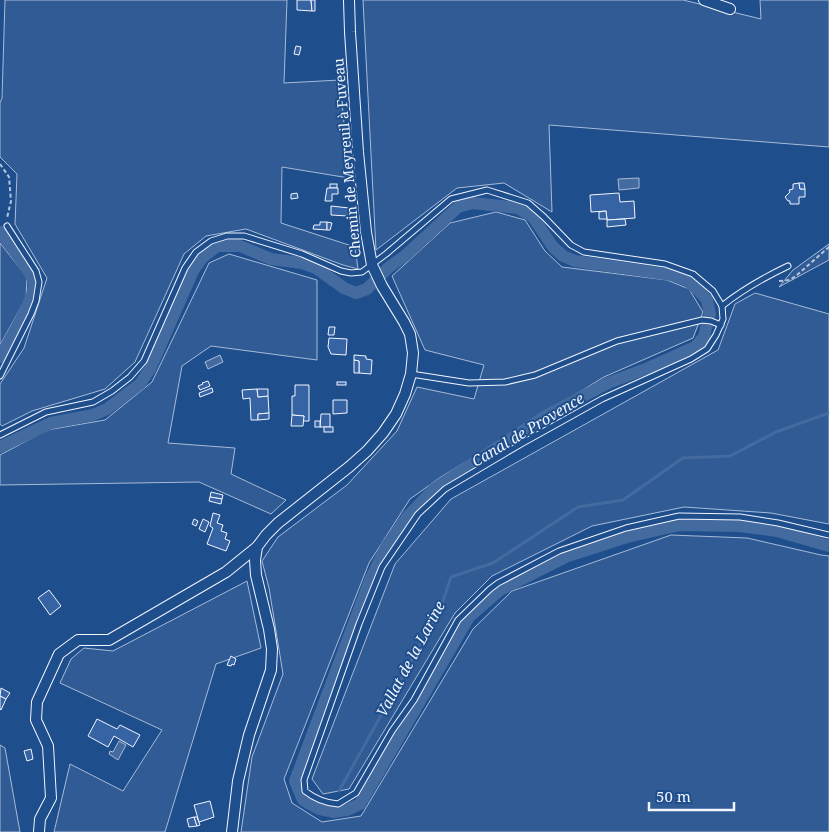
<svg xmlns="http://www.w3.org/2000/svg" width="829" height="832" viewBox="0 0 829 832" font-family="'Noto Serif',serif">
<rect width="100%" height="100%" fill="#1f4e8c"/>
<g fill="#305b95" stroke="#a8bbd7">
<polygon points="5,0 287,0 284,83 340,80 349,178 282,167 281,223 355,247 358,269 343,265 246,229 206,236 184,254 135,362 105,389 32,411 2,426 0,424 0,384 24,348 47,278 15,224 17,174 0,157 0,103 2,98"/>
<polygon points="363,0 683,0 761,19 760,0 829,0 829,147 549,125 552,212 504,183 457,188 376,250"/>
<polygon points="496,212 525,220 545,251 562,267 667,280 689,289 703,312 693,338 604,377 441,477 410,499 369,563 284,779 292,803 322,822 361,816 473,629 512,591 671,535 747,538 821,555 829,556 829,832 241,832 252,757 283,674 269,588 262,561 278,537 347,485 397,431 417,387 474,399 484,365 425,350 392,276 450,223"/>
<polygon points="0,243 27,277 26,298 0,345"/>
<polygon points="829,244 829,260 779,287 793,270"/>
<polygon points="229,254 317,280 317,360 211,346 182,366 168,443 235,448 231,474 286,500 271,514 199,482 0,485 0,455 47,430 105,420 152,382 209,263"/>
<polygon points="755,293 829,314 829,524 771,513 684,507 592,526 492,576 455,613 349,789 323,794 312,779 395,564 451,499 718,350 735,304"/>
<polygon points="247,581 261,648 216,664 165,832 54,832 70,764 123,791 162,730 60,683 71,659 84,648 113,651"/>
<polygon points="0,745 5,748 20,832 0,832"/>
</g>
<g fill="#446ba0" stroke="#a8bbd7">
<polygon points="639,178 639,188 619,190 618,179"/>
<polygon points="220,355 223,362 208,369 205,362"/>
<polygon points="119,741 126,745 118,760 109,754 110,751 113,752"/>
</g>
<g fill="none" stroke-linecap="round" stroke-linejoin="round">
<polyline stroke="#446ba0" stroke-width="3" points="339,791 441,607 451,577 493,563 578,507 623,500 683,458 730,456 776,432 829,413"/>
<g stroke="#446ba0" stroke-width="12">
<path d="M0,232C7,242 33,273 34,284C35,298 8,343 0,357"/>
<polyline points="0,447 51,423 93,415 107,409 140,384 150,369 193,271 202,258 217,246 240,246 271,259 302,263 316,268 344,288 356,293 367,289 388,268 406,255 458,207 473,203 518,208 533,217 553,247 563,256 575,261 672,275 686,280 697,289 707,300 710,314 706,328 704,337 695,347 648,368 608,383 547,415 434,489 408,516 386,547 370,580 295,781 303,800 319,809 333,812 347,810 360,804 469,617 500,590 568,556 627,537 680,525 739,526 777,531 829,546"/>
</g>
</g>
<g fill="#3563a3" stroke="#f2f6ff">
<polygon points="297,0 311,0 312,11 297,10"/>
<polygon points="311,0 315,0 315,11 312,11"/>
<polygon points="296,46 301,47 299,55 294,54"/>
<polygon points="799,183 800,189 805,189 805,197 799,197 799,204 790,204 790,201 788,201 785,197 790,192 789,190 793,189 793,184"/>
<polygon points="799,183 804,183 805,189 800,189"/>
<rect x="330" y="184" width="7" height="4"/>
<polygon points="327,188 338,188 338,194 332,194 332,201 325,201"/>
<polygon points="297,193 298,198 291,199 291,194"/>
<polygon points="619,193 620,202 634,201 635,218 607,220 606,211 591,212 590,195"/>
<polygon points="331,206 349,208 348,216 331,215"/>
<polygon points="606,211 607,219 599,219 599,212"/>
<polygon points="625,219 626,225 607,227 607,220"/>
<polygon points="320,222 327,222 327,230 313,229 314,225 320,225"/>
<polygon points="327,222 332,223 330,230 327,230"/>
<polygon points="329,327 335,327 334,335 328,335"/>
<polygon points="329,338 347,339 346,355 331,354 328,347"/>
<polygon points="354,355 366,356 366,359 372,360 371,374 359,373 359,361 354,360"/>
<polygon points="354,360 359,361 359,373 354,373"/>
<polygon points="208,381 210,386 200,390 198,386 203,384 202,383"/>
<rect x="337" y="382" width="9" height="3"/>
<polygon points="295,385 309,385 309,421 303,421 304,416 292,415 292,396 295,396"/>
<polygon points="212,388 213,392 200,397 199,393"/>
<polygon points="257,389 258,397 268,396 269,413 258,414 258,420 251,420 250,398 243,399 242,390"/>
<polygon points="257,389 268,389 268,396 258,397"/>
<polygon points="333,400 347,400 347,413 333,414"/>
<polygon points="269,413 269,419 258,420 258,414"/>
<polygon points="321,414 330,414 330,427 320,427"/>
<polygon points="292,415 304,416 303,426 291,426"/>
<rect x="315" y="421" width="5" height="6"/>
<rect x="324" y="427" width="9" height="5"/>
<polygon points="211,492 223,495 222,499 210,497"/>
<polygon points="210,497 222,499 221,504 209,501"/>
<polygon points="213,513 220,515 217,523 223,525 221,531 227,533 225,539 230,541 226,551 207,544 213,528 210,526"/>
<polygon points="194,519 198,521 196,526 192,524"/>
<polygon points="203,519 209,522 205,532 199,529"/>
<polygon points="49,590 61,606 50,615 38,598"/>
<polygon points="231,656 236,659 234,665 232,664 231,666 227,665"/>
<polygon points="1,688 10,693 6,699 0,696"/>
<polygon points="0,696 6,699 1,710 0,709"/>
<polygon points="97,719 117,729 120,725 140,735 133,747 114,736 108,747 88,736"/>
<polygon points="31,749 33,759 27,761 24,751"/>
<polygon points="210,801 214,817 199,822 194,805"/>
<polygon points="194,817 197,826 189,827 187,819"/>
<polygon points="194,817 197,817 200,825 197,826"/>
</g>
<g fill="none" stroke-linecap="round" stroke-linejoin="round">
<g stroke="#f2f6ff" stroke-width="7">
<g id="service">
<path d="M722,306C742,290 765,277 788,266"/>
<polyline points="411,374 469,383 505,382 535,375 617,341 702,320 711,321 721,325"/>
<polyline points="0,376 31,314 36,301 39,282 36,271 7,226"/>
<path d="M0,435L46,412L93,402L112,391L130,377L144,361L185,268L196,252L211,241L227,236H244L302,254L341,271L351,273L362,272L386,254L451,199L487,190L528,203L544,217L571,245L584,252L665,264L693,274L713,291L722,306L723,319L716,335L707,349L691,359L602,399L521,444L445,489L418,514L382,567L359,624L304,780L305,791C315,799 325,803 338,804L356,793L392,731L414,700L458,620L490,589L498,583L559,551L626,528L679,516L740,517L778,523L829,535"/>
</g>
</g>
<g stroke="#f2f6ff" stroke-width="12">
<g id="minor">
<polyline points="704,0 730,9"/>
<polyline points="39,832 40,819 51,798 48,746 36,720 37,702 59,654 78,640 109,640 226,572 257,547"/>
<polyline points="232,832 238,781 249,735 271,670 272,649 269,629 256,575 255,560 257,547 266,535 278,523 349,467 367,451 383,433 396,414 405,394 411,374 413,353 410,334 404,322 382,286 372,265 366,232 358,152 350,32 349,0"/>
</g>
</g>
<g stroke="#b3c4dc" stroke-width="2" stroke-dasharray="4 2.5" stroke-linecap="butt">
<polyline points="0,164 9,177 11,201 7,218"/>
<polyline points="779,281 790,280 797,275 829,247"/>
</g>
<use href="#service" stroke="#1f4e8c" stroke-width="5"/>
<use href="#minor" stroke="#1f4e8c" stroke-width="10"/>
</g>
<g text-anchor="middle" stroke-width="4" stroke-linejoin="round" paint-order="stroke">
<g font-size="14" fill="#f2f6ff" stroke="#1f4e8c">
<text transform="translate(347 158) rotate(-95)" y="5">Chemin de Meyreuil à Fuveau</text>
</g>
<g font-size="15" font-style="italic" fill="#f2f6ff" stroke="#1f4e8c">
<text transform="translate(528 430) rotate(-31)" y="5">Canal de Provence</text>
<text transform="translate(411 659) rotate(-62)" y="5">Vallat de la Larine</text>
</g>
</g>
<path d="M649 802v8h85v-8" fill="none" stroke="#f2f6ff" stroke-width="2.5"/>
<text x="656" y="802" font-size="15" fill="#f2f6ff" stroke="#1f4e8c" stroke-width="4" paint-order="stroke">50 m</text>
</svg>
